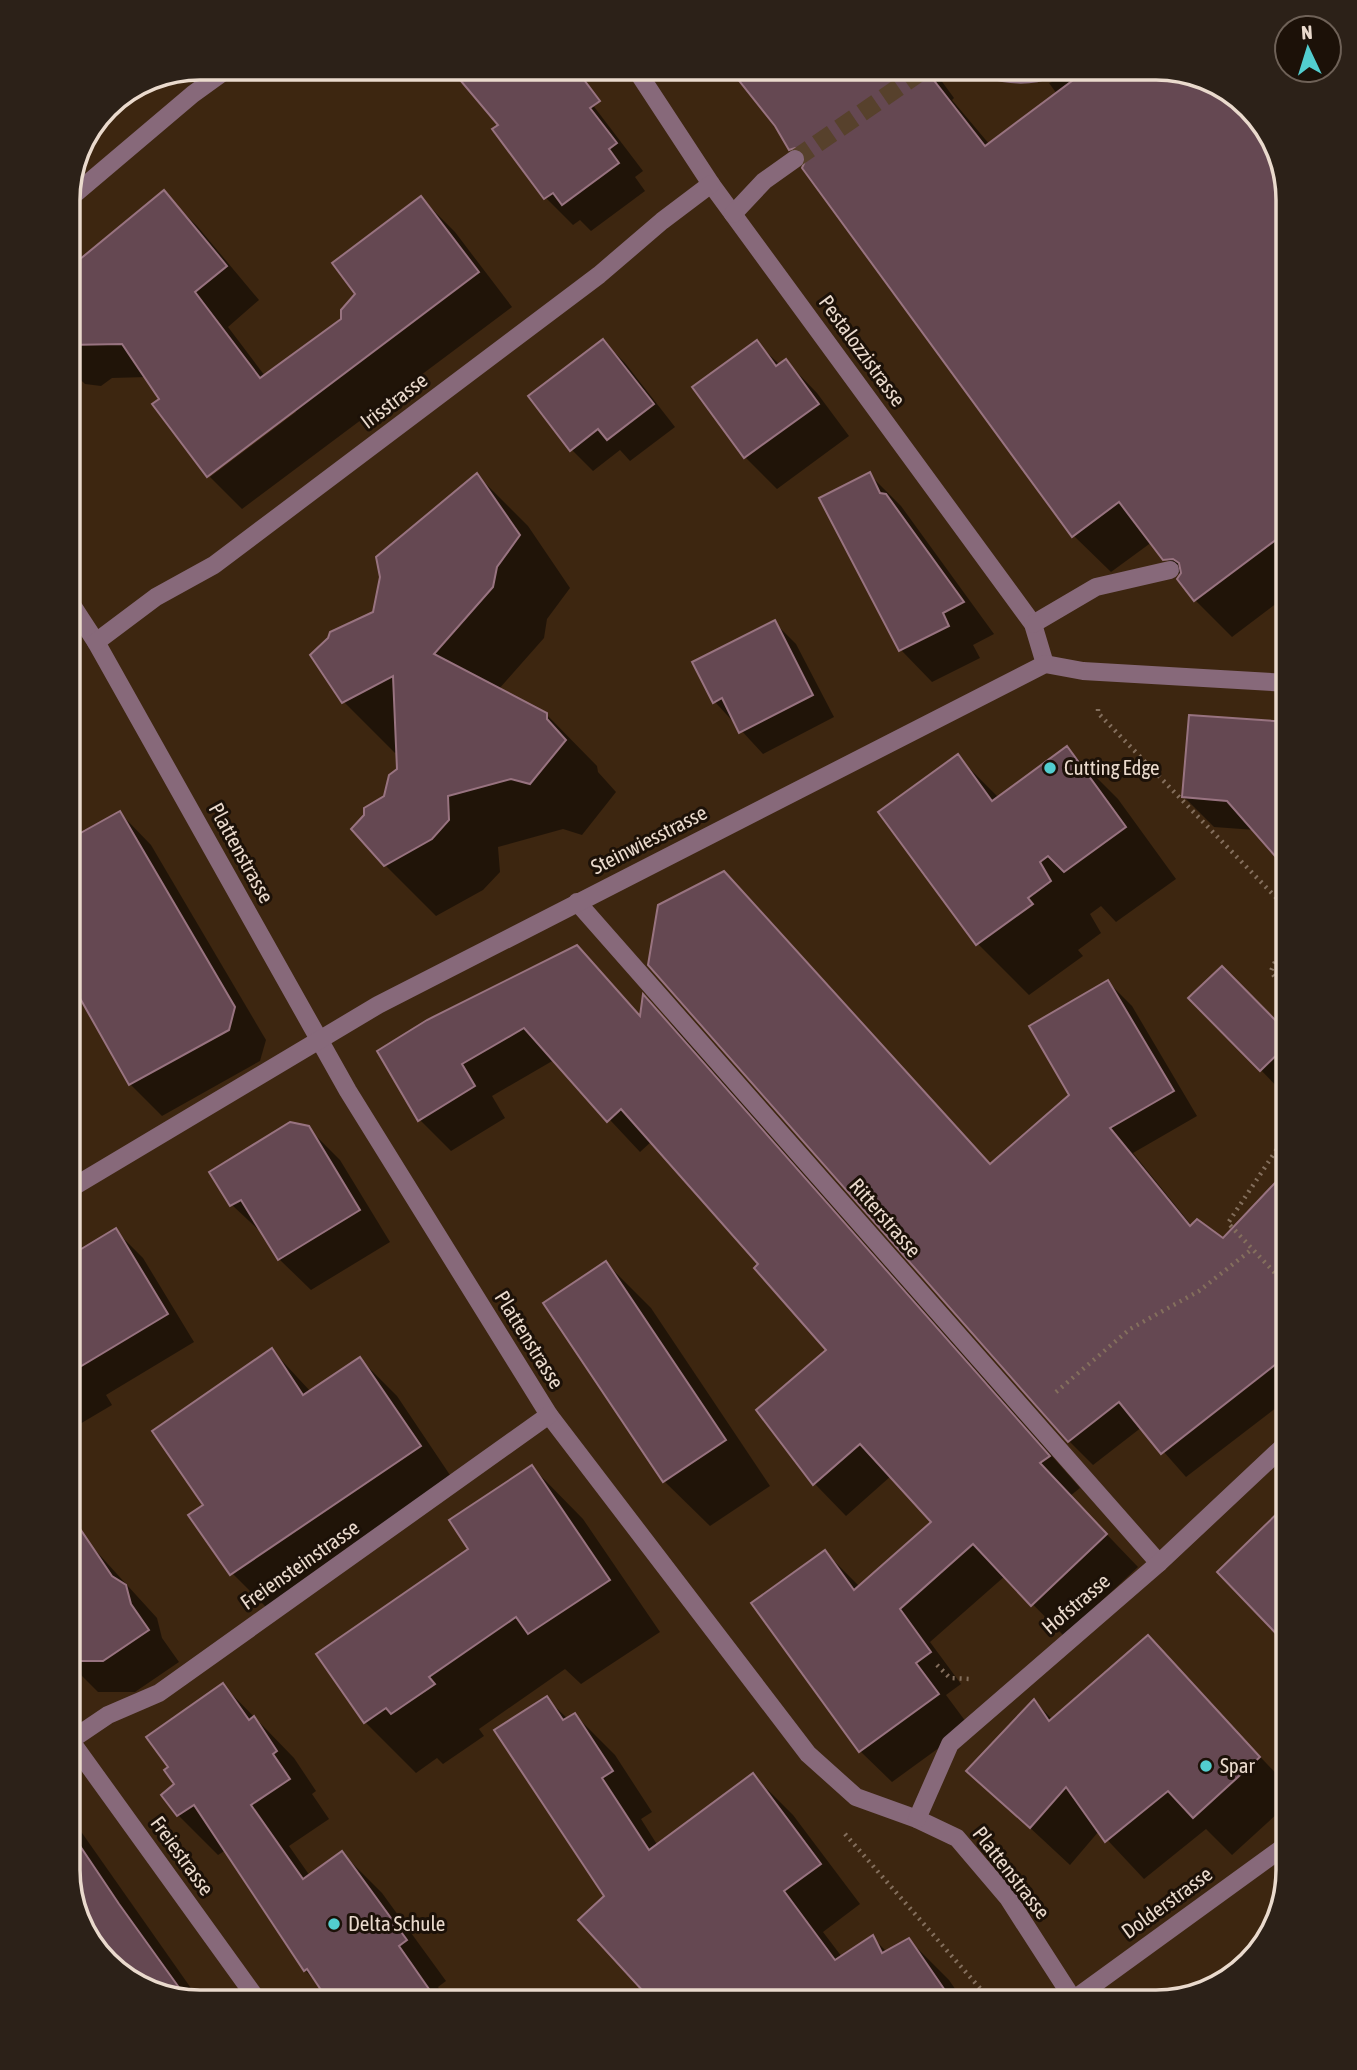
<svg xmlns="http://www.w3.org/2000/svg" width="1357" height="2070" viewBox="0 0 1357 2070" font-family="'Asap Condensed',sans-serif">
<rect width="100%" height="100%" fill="#3d2610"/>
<g fill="#0007">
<polygon points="737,68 932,68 954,98 952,100 990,145 1057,94 1049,83 1052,82 1039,69 1166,69 1230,91 1275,141 1289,200 1289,594 1232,637 1195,600 1181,576 1152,542 1111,572 1074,536 806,164 790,148"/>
<polygon points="592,104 643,171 635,177 645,191 591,231 580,220 573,225 546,198 494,130 501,125"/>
<polygon points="163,193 197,226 259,300 228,327 265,376 343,320 421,198 455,232 512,307 242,509 210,477 296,412 294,409 162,399 147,377 112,378 101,386 85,384 68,368 68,296"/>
<polygon points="603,341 625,363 675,427 630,461 620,450 593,471 571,449"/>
<polygon points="757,343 780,365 786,361 817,393 849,436 777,489 745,457"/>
<polygon points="869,474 901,506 994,634 973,645 980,658 932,682 901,650"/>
<polygon points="477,475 528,526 570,588 547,619 544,638 498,690 546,714 597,766 598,772 616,792 582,835 563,829 498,847 500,872 483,890 436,916 385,865 385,797 399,770 398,751 395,753 344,702 374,613"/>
<polygon points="774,622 796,644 834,717 763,754 715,702"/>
<polygon points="1289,726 1255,830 1214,827 1184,797"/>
<polygon points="1067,748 1118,799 1176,879 1116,922 1101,906 1090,914 1101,933 1078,950 1083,956 1029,995 978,944 880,812 957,756 999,798"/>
<polygon points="120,813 151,845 266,1040 260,1061 162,1116 130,1084"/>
<polygon points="724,873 991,1165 1071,1095 1108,982 1132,1006 1197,1116 1133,1153 1192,1226 1223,1240 1289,1168 1289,1398 1186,1477 1142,1427 1093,1465 1069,1441"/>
<polygon points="577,947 641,1016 644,998 675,1028 1080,1488 1070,1496 1138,1567 1064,1636 1005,1576 930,1642 961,1684 946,1695 969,1726 892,1782 860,1751 825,1552 860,1587 933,1522 891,1476 846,1516 815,1484 759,1410 828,1350 761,1264 652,1141 640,1152 554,1060 492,1096 505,1118 451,1151 419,1119 379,1051"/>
<polygon points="1222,968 1289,1036 1289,1099 1191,998"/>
<polygon points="308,1128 340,1160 390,1242 311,1290 279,1259 265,1236 232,1205 212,1172"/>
<polygon points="116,1231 143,1258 194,1342 106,1395 112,1405 68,1431 68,1259"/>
<polygon points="606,1263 651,1308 770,1486 710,1526 664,1481"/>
<polygon points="272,1350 311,1392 360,1359 397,1396 456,1484 269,1610 232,1573 205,1506"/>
<polygon points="532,1467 583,1519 660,1632 581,1684 565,1669 479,1729 484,1736 443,1764 437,1758 416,1773 365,1722 470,1549"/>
<polygon points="68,1529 86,1540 157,1618 162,1638 179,1662 135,1692 98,1692 68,1662"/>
<polygon points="1147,1638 1289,1787 1289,1803 1232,1855 1206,1829 1144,1879 1099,1831 1070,1865 969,1771 1034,1701 1053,1720"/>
<polygon points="223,1685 294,1758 316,1791 312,1794 329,1819 289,1846 310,1876 342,1853 382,1893 446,1981 438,1987 448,2002 332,2002 305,1970 226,1850 218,1855 178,1815 176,1784"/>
<polygon points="546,1698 568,1719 575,1715 615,1755 652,1812 641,1819 658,1846 753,1775 793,1815 860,1904 823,1932 842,1957 873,1938 887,1952 909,1940 949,1980 964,2002 655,2002 606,1896"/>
<polygon points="68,1813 200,2001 127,1980 82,1929 68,1870"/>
<polygon points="1268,1939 1216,1988 1200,1992"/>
</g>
<g fill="#654852" stroke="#987380" stroke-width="2">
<polygon points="450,68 575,68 600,101 590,108 617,143 609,149 619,163 562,205 553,193 544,199 492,129 498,125"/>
<polygon points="729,68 914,68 920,79 932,78 985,146 1088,69 1166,69 1230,91 1275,141 1289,200 1289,530 1194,601 1177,579 1181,573 1179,563 1173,559 1163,560 1119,502 1072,537 802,168 806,159 804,152 795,148 789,150 775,126"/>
<polygon points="164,190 227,266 195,292 260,378 341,319 341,310 355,294 332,263 421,196 479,272 207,477 152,404 159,399 122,344 68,345 68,269"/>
<polygon points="603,339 654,404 607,440 598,429 570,451 528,396"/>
<polygon points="757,340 776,366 786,359 819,404 744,458 692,387"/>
<polygon points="870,472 880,493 886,494 964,602 943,613 949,626 899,651 819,498"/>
<polygon points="477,473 520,535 497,567 493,587 434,654 547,713 547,719 566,740 530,784 511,779 448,796 449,820 432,839 384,866 351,829 364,815 364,808 384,796 389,775 397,769 393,676 342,703 310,655 328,638 330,632 373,612 380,577 376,557"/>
<polygon points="775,620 813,695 739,733 722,698 713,703 692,662"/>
<polygon points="1189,715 1289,722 1289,872 1227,801 1182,797"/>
<polygon points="1067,746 1126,827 1064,872 1048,856 1040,862 1051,881 1028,898 1033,904 976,945 878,812 958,754 992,801"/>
<polygon points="120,811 235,1007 229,1030 129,1085 68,977 68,840"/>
<polygon points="724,871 990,1164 1069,1095 1029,1026 1108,980 1174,1091 1110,1128 1190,1226 1197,1219 1223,1238 1289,1168 1289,1354 1161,1454 1119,1402 1068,1442 648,965 658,905"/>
<polygon points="577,945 640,1016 643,994 1050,1456 1040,1463 1107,1534 1031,1606 973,1544 900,1609 931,1652 916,1663 939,1694 859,1752 751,1603 825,1550 854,1590 931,1522 860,1444 813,1485 756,1410 826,1350 754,1268 758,1264 621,1109 607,1122 524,1028 462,1064 475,1086 418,1121 377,1051 427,1020"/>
<polygon points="1222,966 1287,1032 1282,1037 1289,1043 1260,1071 1188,998"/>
<polygon points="290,1122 309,1126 360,1210 278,1260 241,1200 230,1206 209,1172"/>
<polygon points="116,1228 168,1314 68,1374 68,1257"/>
<polygon points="606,1261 726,1440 663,1482 543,1303"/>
<polygon points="272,1348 303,1395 360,1357 421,1446 230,1575 188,1515 203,1505 152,1431"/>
<polygon points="532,1465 610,1580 528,1634 516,1617 429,1677 435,1684 391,1714 386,1708 364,1723 316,1654 468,1549 449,1520"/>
<polygon points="1289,1502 1289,1647 1217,1572"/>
<polygon points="68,1511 112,1576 126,1585 131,1604 149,1630 103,1661 68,1661"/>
<polygon points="1148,1635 1260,1757 1193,1818 1168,1791 1105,1842 1066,1787 1030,1828 966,1771 1034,1699 1049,1721"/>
<polygon points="223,1683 249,1720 254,1716 277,1751 273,1754 290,1779 251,1805 303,1879 342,1851 407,1940 399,1946 438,2002 329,2002 307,1969 304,1971 194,1805 177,1816 161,1795 174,1784 164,1770 168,1767 146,1737"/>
<polygon points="547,1696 563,1720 575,1713 613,1771 602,1778 649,1850 753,1773 821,1864 784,1891 835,1960 873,1935 882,1953 909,1938 953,2002 653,2002 578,1920 604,1896 494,1730"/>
<polygon points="68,1828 119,1904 188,2000 127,1980 83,1930 68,1870"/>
</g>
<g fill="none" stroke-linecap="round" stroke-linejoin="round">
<polyline stroke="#57412c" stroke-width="18" stroke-dasharray="18 9" stroke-linecap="butt" points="795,159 925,69"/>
<g stroke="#846f5d" stroke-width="4.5" stroke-dasharray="2 5" stroke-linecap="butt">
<polyline points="1098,709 1098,713 1289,911"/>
<polyline points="1289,1000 1271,971 1289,930"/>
<polyline points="1289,1288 1228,1223 1289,1131"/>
<polyline points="1056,1392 1130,1329 1199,1291 1251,1250"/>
<polyline points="937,1665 950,1678 971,1679"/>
<polyline points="845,1834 992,2002"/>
</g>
<g stroke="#87697a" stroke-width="18">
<polyline points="635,68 711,184 1033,624 1045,664"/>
<polyline points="925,69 925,68"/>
<path d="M984,69C1009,75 1027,78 1051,69"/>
<polyline points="69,199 193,94 229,68"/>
<polyline points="733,214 764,181 795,159"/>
<polyline points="68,599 96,642 348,1091 549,1415 808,1754 856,1797 917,1819 957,1838 1008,1898 1075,2002"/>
<polyline points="1033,624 1096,587 1170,570"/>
<polyline points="96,642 156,597 214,565 599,275 662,221 711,184"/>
<polyline points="577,902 1159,1563"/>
<polyline points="68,1190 378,1005 1045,664 1083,671 1289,683"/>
<polyline points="68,1737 259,2002"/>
<polyline points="71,1740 108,1715 159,1693 549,1415"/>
<polyline points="917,1819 950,1744 1159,1563 1289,1441"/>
<polyline points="1070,2002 1289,1843"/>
</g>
</g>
<g fill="#52cdcf" stroke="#1c1108" stroke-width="2.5">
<circle cx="1050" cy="768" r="7"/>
<circle cx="1206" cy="1766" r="7"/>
<circle cx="334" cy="1924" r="7"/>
</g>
<g text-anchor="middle" stroke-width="6" stroke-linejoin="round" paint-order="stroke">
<g font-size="21" fill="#eadacd" stroke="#1c1108">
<text transform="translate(862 351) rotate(54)" y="7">Pestalozzistrasse</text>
<text transform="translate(394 401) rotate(-37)" y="7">Irisstrasse</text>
<text transform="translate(649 840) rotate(-27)" y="7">Steinwiesstrasse</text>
<text transform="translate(241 853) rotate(61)" y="7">Plattenstrasse</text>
<text transform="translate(885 1218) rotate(49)" y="7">Ritterstrasse</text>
<text transform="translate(529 1340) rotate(58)" y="7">Plattenstrasse</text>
<text transform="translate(300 1565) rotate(-35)" y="7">Freiensteinstrasse</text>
<text transform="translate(1076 1604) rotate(-40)" y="7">Hofstrasse</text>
<text transform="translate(182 1856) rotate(54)" y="7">Freiestrasse</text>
<text transform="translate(1011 1873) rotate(52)" y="7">Plattenstrasse</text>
<text transform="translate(1167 1903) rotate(-36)" y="7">Dolderstrasse</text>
</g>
<g font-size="21" fill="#eadacd" stroke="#1c1108" text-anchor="start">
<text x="1064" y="775">Cutting Edge</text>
<text x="1220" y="1773">Spar</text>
<text x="348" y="1931">Delta Schule</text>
</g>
</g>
<path d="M0 0H1357V2070H0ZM200 80H1156A120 120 0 0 1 1276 200V1870A120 120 0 0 1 1156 1990H200A120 120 0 0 1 80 1870V200A120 120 0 0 1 200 80Z" fill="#2c2118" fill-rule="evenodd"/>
<path fill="none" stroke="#eadacd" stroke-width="3.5" d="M200 80H1156A120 120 0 0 1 1276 200V1870A120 120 0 0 1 1156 1990H200A120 120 0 0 1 80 1870V200A120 120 0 0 1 200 80Z"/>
<g transform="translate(1308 49) rotate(356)"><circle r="33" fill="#1c1108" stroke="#6e6157" stroke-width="2"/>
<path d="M0-5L12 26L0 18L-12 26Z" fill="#52cdcf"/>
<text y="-10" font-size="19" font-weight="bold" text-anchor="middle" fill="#eadacd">N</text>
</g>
</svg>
